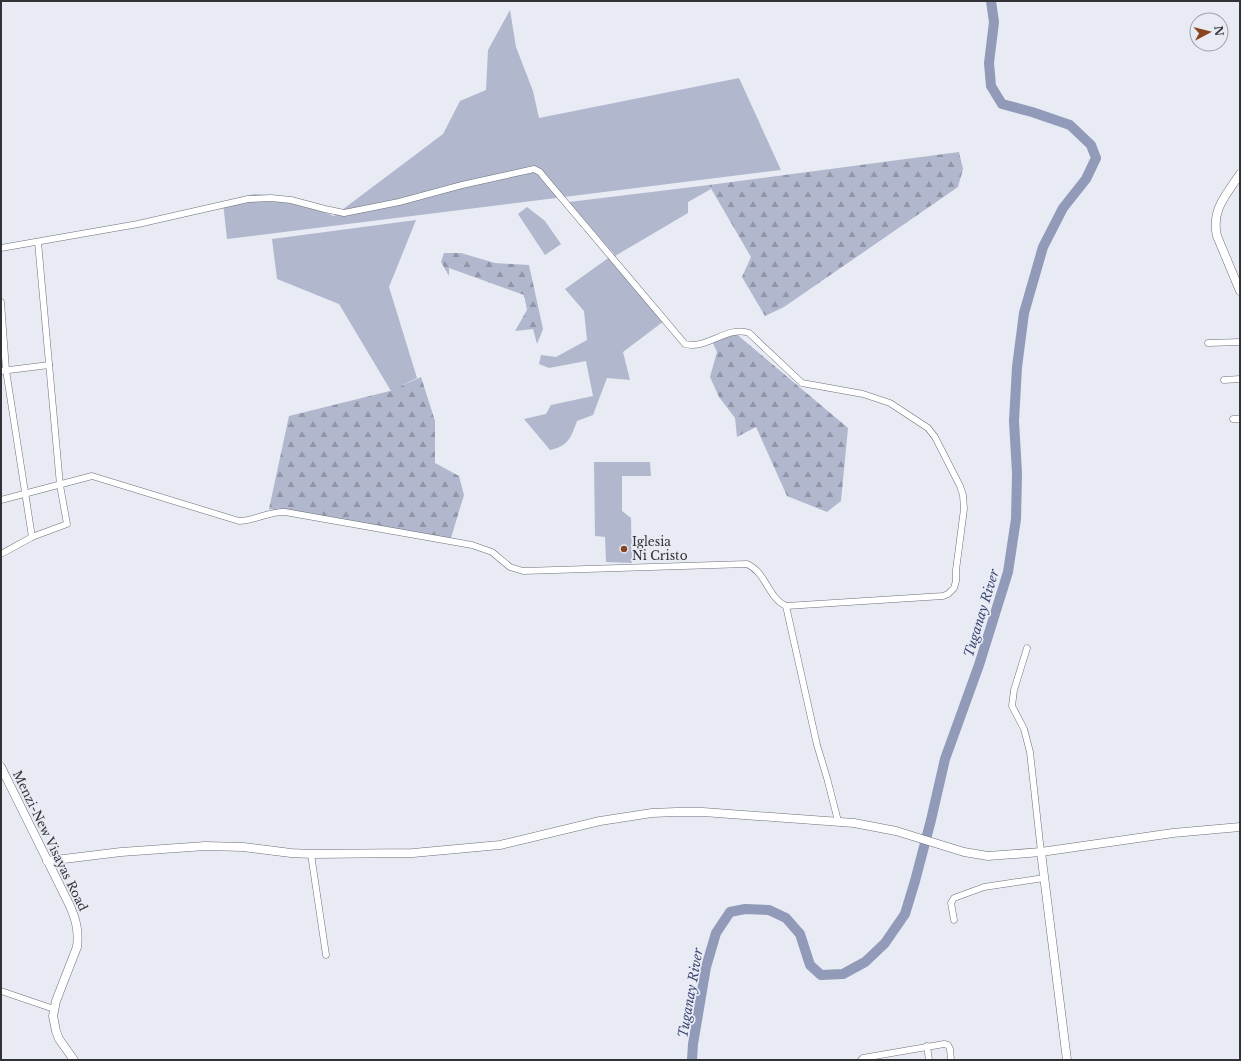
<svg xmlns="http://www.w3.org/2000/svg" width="1241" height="1061" viewBox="0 0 1241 1061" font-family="'Libre Baskerville',serif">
<defs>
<pattern id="forest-firs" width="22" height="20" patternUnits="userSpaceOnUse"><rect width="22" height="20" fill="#b1b7cd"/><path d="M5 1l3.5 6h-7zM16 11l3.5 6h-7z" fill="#9195a7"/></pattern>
</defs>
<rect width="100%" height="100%" fill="#e8ebf4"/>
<g fill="#b1b7cd">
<polygon points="510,10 516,47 533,91 539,118 739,78 781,170 227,239 223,202 255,194 281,196 334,216 443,134 460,101 486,90 488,50"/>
<path d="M709,185L711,189L688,202V213L615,256L664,321L623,352L630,380L607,378L593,415L577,421C571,437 569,446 550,450L524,419L546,414L551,405L593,396L586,361L549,368L539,364L541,355L556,357L587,340L584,311L565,289L614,254L569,202Z"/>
<polygon points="527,207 545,221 561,244 545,255 518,214"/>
<polygon points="416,220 389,287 417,378 391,391 339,304 277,279 272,239"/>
<polygon points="594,462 650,462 651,476 622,476 622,511 631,518 632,563 606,562 605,537 595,536"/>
</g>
<g fill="url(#forest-firs)">
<polygon points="959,152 963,169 958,187 784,307 765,316 742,277 751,257 709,185"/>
<polygon points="444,253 461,253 495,263 529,265 543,329 537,344 533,329 515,331 527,310 524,295 449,268 449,276 441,262"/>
<polygon points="734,332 848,428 841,501 827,512 787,496 756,427 737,437 735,418 719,397 710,377 717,352 713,343"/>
<polygon points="421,377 435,421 435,463 459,476 464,495 451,538 269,509 289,416 390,391"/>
</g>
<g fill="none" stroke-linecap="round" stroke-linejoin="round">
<polyline stroke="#919ab8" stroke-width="10" points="692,1060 693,1044 706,967 716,933 730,912 745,909 769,910 786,918 800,934 810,965 821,975 843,974 865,962 885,943 905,914 915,881 931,820 945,759 979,665 1008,572 1016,519 1017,473 1014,421 1017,367 1024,313 1043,247 1063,208 1086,179 1096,158 1091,145 1070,125 1032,112 1002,104 991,86 989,63 994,22 991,1"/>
<g stroke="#6c6f77" stroke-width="7">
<g id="street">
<path d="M1,248L138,224L248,199L271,198L291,200L325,209L344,213L399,202L462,185L534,169L540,172L543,176L685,344C706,350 728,325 749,333L802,383L863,394L890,403L928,428L935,437L960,486L963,495L964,509L956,570V581L954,588L948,594L943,596L786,606C768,598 766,572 747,564L523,571L510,567L492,552L472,545L285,512C269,511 255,521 239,521L92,476L1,500"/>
<polyline points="1,302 6,370 32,537"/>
<polyline points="1208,343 1240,342"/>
<polyline points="1,371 49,365"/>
<polyline points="1224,380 1240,379"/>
<polyline points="1233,419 1240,419"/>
<polyline points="1,554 32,537 67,524 60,485 38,242"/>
<polyline points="786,606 817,745 827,778 838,821"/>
<polyline points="1027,648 1014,690 1012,706 1024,729 1030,752 1041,852"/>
<polyline points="311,854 326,955"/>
<polyline points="954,920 951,903 954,898 984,887 1044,878"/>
<polyline points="1,991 54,1009"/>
<polyline points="927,1046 929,1060"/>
<polyline points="861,1060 863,1058 944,1044 948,1045 950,1049 951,1060"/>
</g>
</g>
<g stroke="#6c6f77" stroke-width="9">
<g id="secondary">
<path d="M1240,174C1226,195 1211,210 1217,236L1240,291"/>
<path d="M1,767L69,904C76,919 79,931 77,947L56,1001L53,1016L56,1031L59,1039L74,1060"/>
<polyline points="1041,852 1067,1060"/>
<polyline points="47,861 121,852 205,846 243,847 291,853 311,854 413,853 500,845 600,821 652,813 676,812 703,812 854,823 896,831 964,852 988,856 1041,852 1173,833 1240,827"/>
</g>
</g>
<use href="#street" stroke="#fff" stroke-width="6"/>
<use href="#secondary" stroke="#fff" stroke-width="8"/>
</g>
<circle fill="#89431e" stroke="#e8ebf4" stroke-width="1.5" cx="624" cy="549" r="4"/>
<g text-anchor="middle" stroke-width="3.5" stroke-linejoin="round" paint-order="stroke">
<g font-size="12" fill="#313235" stroke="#e8ebf4" text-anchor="start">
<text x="632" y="546">Iglesia<tspan x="632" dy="14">Ni Cristo</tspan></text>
</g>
<g font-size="12" fill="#313235" stroke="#e8ebf4">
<text transform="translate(50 841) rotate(64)" y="4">Menzi-New Visayas Road</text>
</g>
<g font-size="13" font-style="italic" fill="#3e4976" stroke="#e8ebf4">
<text transform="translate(981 613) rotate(-73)" y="5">Tuganay River</text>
<text transform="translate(690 993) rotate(-80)" y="5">Tuganay River</text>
</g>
</g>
<rect width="1241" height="1061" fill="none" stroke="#313235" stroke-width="4"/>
<g transform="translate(1209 32) rotate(83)"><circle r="19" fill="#e8ebf4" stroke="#9fa1a8"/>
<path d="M0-3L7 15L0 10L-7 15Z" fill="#89431e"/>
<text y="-6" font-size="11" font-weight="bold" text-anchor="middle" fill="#313235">N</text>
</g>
</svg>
